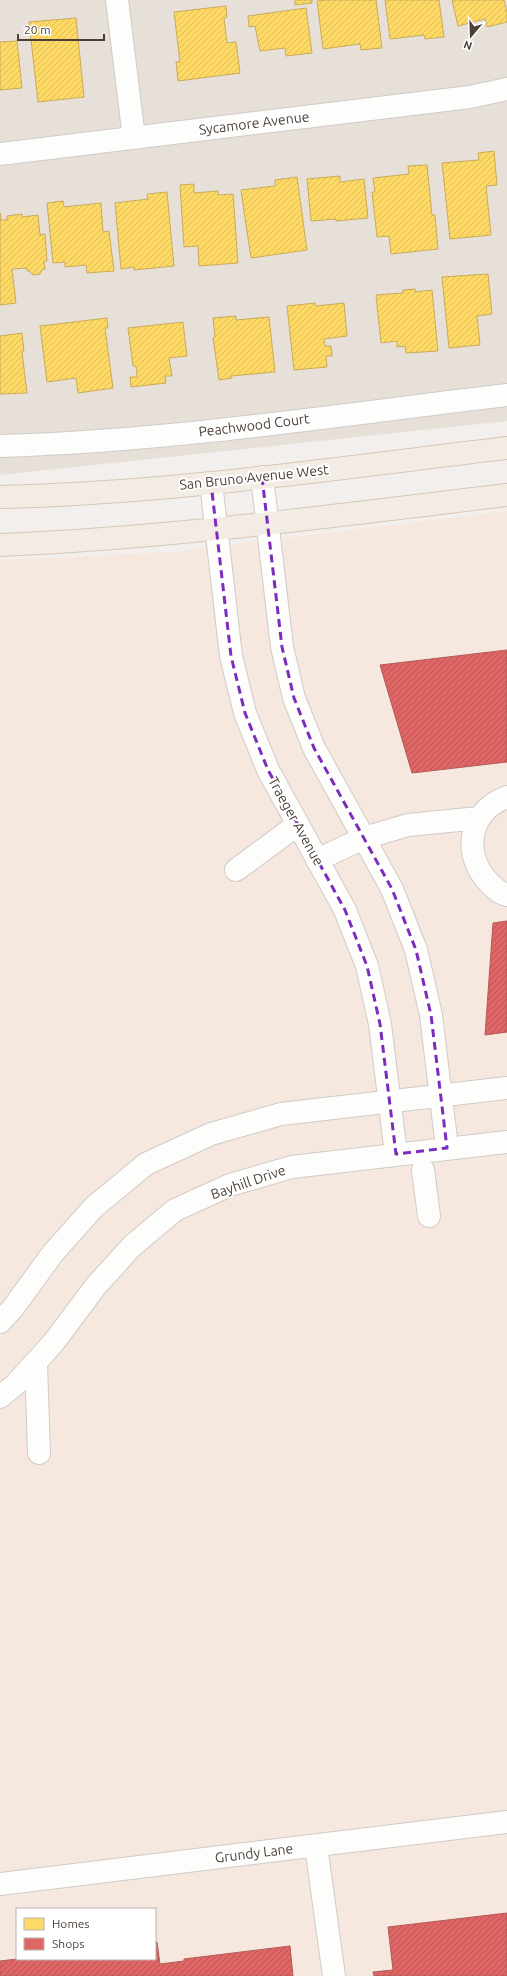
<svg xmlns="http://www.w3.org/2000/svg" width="507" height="1976" viewBox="0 0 507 1976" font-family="Ubuntu,sans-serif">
<defs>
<pattern id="homes-hatch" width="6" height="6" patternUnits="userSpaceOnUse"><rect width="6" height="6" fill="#ffd966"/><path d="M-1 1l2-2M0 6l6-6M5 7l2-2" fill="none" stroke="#dcbb59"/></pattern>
<pattern id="shops-hatch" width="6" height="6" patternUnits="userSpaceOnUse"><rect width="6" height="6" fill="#e06666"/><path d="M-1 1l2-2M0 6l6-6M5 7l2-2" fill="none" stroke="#b85555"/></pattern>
</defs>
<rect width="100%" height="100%" fill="#f3efec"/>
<polygon fill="#e7e0d9" points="0,0 507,0 507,421 0,475"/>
<path fill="#f6e8de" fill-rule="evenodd" d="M507,511V1976H0V560L171,552ZM17,1909H155V1959H17Z"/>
<g fill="url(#homes-hatch)" stroke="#c9ab58">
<polygon points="295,0 312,0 312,3 295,5"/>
<polygon points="325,0 376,0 382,48 361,50 360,44 323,49 317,1"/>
<polygon points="385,0 439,0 444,37 425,39 424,35 390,39"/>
<polygon points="452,0 504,0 507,12 507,22 487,27 485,19 458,26"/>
<polygon points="226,6 227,17 224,18 227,43 236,42 240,73 178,81 176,62 180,62 174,12"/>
<polygon points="306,8 312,53 286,56 285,48 260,51 255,26 249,27 248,16"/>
<polygon points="76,18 84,97 38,102 29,22"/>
<polygon points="17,41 22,88 0,90 0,42"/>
<polygon points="494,151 497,185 486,186 491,235 450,239 442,163 479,160 478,153"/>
<polygon points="427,165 432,215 435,215 438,249 391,254 389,236 377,237 372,192 375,192 373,178 409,174 408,166"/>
<polygon points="340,176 340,182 364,179 368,218 336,221 336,219 311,221 307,179"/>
<polygon points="297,177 307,250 251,258 241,190 275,186 275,180"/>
<polygon points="194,184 194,193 218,191 218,195 233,194 238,263 199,266 198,246 184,247 180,185"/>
<polygon points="167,192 174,266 134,270 134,267 121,269 115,203 148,199 147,194"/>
<polygon points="63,201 64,207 101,203 103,232 109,231 114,271 87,273 86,265 65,267 65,262 53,263 47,203"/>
<polygon points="0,213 1,220 7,220 7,216 22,214 22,217 38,215 40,235 45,234 47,261 44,261 45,269 42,270 40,274 33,275 29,271 27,271 27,268 12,269 16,303 0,305"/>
<polygon points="488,274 492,314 477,316 480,345 449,348 442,277"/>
<polygon points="415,289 415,292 432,290 438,351 406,353 405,346 397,347 397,341 381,343 376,295 403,293 403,290"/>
<polygon points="315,303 316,306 344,303 347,336 324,339 325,346 331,346 332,356 326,356 327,367 294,370 287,306"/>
<polygon points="236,316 236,320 269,317 275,372 231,376 232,378 219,380 213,338 215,337 213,318"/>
<polygon points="107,318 108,328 105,328 113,388 78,393 76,378 47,382 40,326"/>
<polygon points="183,322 187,356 169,358 172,376 165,376 166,383 131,387 130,377 137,377 136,366 133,366 128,328"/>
<polygon points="22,333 24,351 22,352 27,393 0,394 0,336"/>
</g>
<g fill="url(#shops-hatch)" stroke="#b35a58">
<polygon points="507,650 507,762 412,773 380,665"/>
<polygon points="507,921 507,1032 485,1035 493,923"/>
<polygon points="507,1913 507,1976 374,1976 373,1972 393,1970 388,1927"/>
<polygon points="157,1942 160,1964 184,1961 184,1959 290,1946 293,1976 0,1976 0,1961 17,1959 155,1959 155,1943"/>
</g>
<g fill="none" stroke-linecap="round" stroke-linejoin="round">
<g stroke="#d0cbc8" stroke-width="24">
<g id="minor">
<polyline points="117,0 134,138"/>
<polyline points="0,154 470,97 507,89"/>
<path d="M0,446C170,441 339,415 507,395"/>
<polyline points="262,477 282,647 294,698 314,748 392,889 416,950 431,1015 447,1148"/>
<polyline points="211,483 231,656 245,713 268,770 345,910 367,966 380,1024 396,1154"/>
<path d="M507,797C471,810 462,849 485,878C491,885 498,893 507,895"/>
<polyline points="317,860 364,838 408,825 479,818"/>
<polyline points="236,870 297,825"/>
<polyline points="423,1170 429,1216"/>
<polyline points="0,1322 13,1308 53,1253 94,1207 146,1164 211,1134 281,1114 507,1088"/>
<polyline points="36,1363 39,1453"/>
<polyline points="0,1397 16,1384 54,1342 95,1287 132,1246 175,1210 230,1185 292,1167 507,1142"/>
<polyline points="316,1846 334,1976"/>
<polyline points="0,1884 507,1822"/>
</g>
</g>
<g stroke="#d7c7b8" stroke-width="24">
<g id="major">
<path d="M0,497C170,493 339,468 507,448"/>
<path d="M0,545C170,538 339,515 507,495"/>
</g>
</g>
<use href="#minor" stroke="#fdfdfc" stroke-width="22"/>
<use href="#major" stroke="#f2ece4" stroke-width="22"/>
</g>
<path fill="none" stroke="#7b2cbf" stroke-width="3" stroke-dasharray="8 5" stroke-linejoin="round" d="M262,477L282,647L294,698L314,748L392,889L416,950L431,1015L447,1148L396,1154L380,1024L367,966L345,910L268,770L245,713L231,656L211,483Z"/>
<g text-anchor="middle" stroke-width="4" stroke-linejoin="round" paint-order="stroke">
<g font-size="14" fill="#4a3f37" stroke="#fff">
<text transform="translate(254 123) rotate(-7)" y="5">Sycamore Avenue</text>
<text transform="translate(254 425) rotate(-7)" y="5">Peachwood Court</text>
<text transform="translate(254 477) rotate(-6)" y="5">San Bruno Avenue West</text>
<text transform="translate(296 821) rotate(61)" y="5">Traeger Avenue</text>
<text transform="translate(248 1182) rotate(-19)" y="5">Bayhill Drive</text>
<text transform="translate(254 1853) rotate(-7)" y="5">Grundy Lane</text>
</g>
</g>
<rect x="16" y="1908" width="140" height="52" fill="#ffffff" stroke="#b7b2af"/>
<rect x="24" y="1918" width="20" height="12" fill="#ffd966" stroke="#b7b2af"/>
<text x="52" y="1928" font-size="12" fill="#4a3f37">Homes</text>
<rect x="24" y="1938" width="20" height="12" fill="#e06666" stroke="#b7b2af"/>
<text x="52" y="1948" font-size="12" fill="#4a3f37">Shops</text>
<g transform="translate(471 36) rotate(199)" stroke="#ffffff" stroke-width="3" paint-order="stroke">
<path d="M0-3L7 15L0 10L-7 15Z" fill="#4a3f37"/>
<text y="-6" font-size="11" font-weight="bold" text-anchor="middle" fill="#4a3f37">N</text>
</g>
<path d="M18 34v6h86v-6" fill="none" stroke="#4a3f37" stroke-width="2"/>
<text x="24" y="34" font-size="12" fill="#4a3f37" stroke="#ffffff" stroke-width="3" paint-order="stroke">20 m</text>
</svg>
